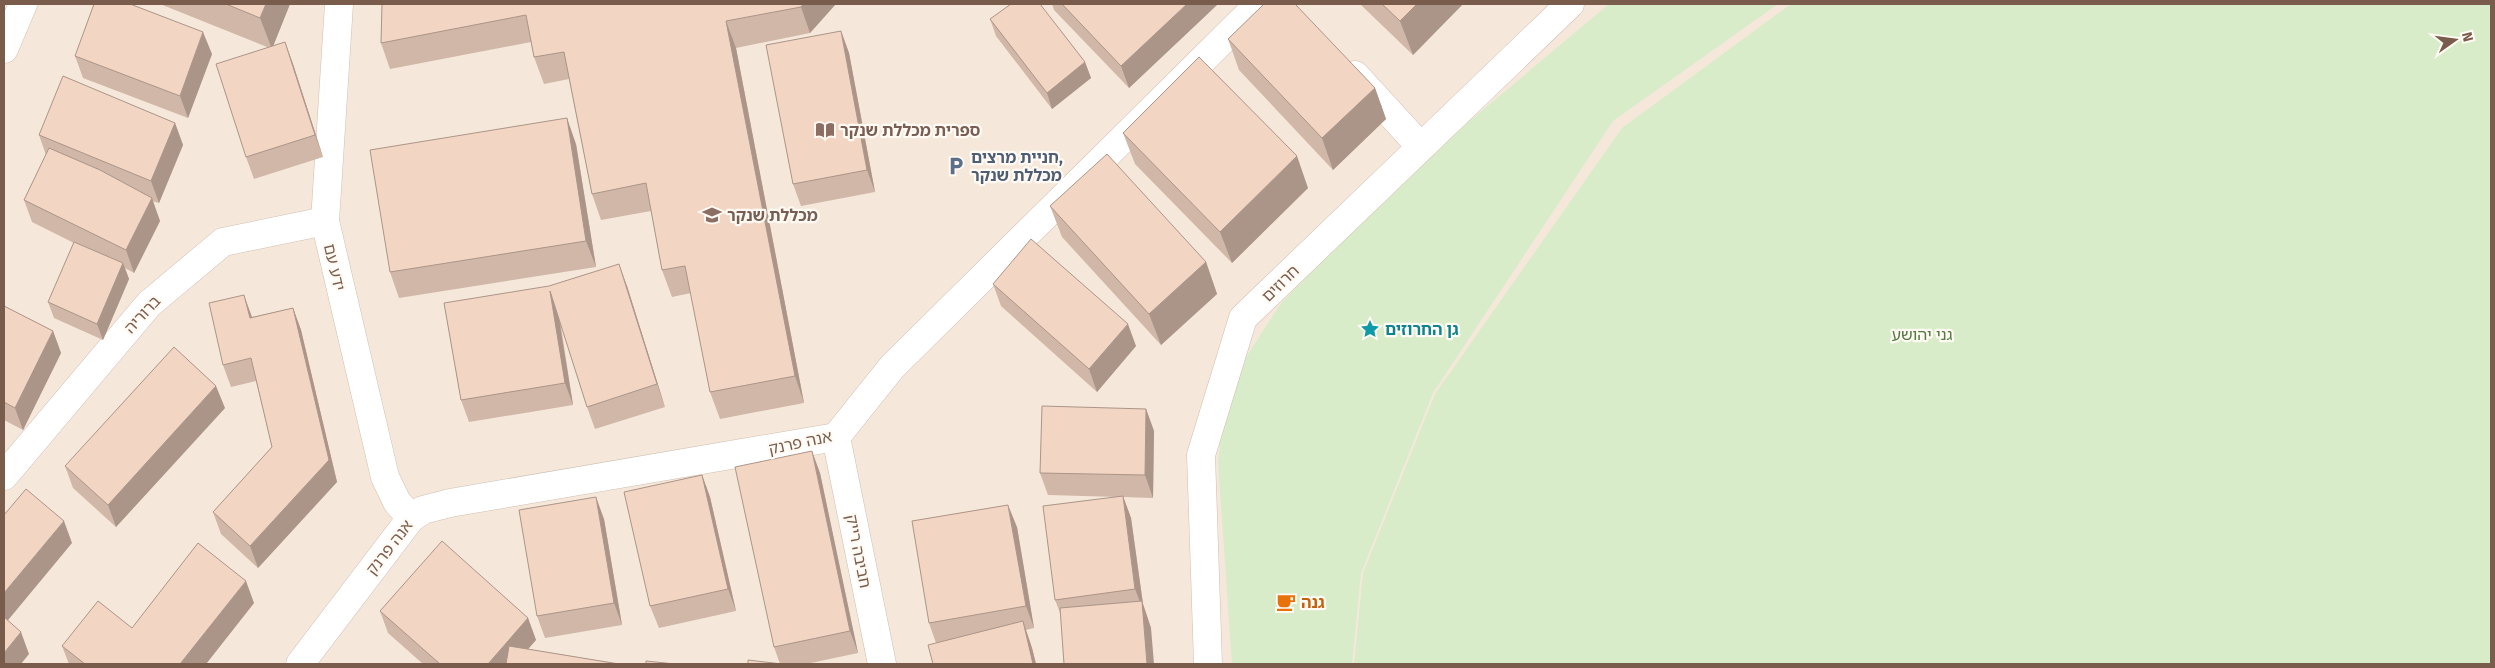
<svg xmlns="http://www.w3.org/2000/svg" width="2495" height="668" viewBox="0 0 2495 668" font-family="'Fira Sans','Noto Sans Hebrew',sans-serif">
<rect width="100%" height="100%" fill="#fdf6ec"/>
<rect fill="#f5e8da" x="4" y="4" width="2487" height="660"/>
<g fill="#d8ecc9">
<polygon points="1609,4 1778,4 1613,121 1433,393 1361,573 1352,664 1232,664 1218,462 1222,427 1235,381 1248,354 1281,303 1429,155"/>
<polygon points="1791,4 2491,4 2491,664 1354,664 1363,573 1435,394 1622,128"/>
</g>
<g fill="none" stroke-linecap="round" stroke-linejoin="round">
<g stroke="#d1beb0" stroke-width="29">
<g id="street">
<polyline points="339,4 325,221 385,477 397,502 411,518"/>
<polyline points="1355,75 1421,147"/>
<polyline points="836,437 882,664"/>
<polyline points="4,476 149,304 223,242 325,221"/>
<polyline points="300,664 411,518 423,510 450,503 836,437 892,367 1259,4"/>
<polyline points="1208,664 1201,455 1243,318 1570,4"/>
</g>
</g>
<g stroke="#d6c0b0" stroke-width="29">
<polyline id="secondary" points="4,49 23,4"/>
</g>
<use href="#street" stroke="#fff" stroke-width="28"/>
<use href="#secondary" stroke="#fff" stroke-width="28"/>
</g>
<g fill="#d1b7a8">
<polygon points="160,4 290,4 273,46 285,42 293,64 323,157 254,179 246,157 267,47"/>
<polygon points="382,4 834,4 835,5 810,33 736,48 804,403 720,419 710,392 691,293 672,297 662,270 651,211 601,220 592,194 569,79 544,84 534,57 531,42 390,69 381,43"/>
<polygon points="1052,4 1218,4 1129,88 1054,10"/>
<polygon points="1360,4 1463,4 1413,55"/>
<polygon points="990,19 1085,62 1091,78 1052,109 996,36"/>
<polygon points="841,31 849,53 875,192 801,206 793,184"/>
<polygon points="1228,39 1375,88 1386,119 1333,170 1239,70"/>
<polygon points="212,54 188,118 83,78 75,56"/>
<polygon points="175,123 183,145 159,203 152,201 160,221 134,273 125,268 129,279 103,340 54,318 48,302 74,243 32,222 24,200 46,155 39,135"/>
<polygon points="1123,133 1308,188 1232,263 1135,164"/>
<polygon points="576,144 596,267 399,298 390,272"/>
<polygon points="1050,206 1206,262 1217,294 1161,345 1062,237"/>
<polygon points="993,284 1136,346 1097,392 1001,306"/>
<polygon points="627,286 665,407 595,429 587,407 560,320 573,405 469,422 461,400 444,303"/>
<polygon points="4,306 53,331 61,353 23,430 4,420"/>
<polygon points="293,308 301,330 337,482 258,568 221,534 213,512 272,447 256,381 231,387 223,365 252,317"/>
<polygon points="225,408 116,527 73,488 65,466"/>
<polygon points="1146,409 1154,431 1153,498 1123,497 1131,518 1143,604 1151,628 1061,615 1055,600 1118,497 1048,495 1040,473"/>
<polygon points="820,473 858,653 806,664 748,664 780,664 774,647"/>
<polygon points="702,475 710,497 736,611 659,628 650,606"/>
<polygon points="604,519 622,625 545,638 537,616"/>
<polygon points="1017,527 1034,628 1026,630 1032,648 1036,664 933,664 936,643 929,623"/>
<polygon points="254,603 206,664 69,664 62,646 132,628"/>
<polygon points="380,611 528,618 536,640 528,649 619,664 423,664 388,633"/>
</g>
<g fill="#aa9588">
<polygon points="266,4 290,4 272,49 260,18"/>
<polygon points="803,4 834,4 835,5 810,33 801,7"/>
<polygon points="1187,4 1218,4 1129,88 1121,66"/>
<polygon points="1417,4 1463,4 1413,55 1400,21"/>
<polygon points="726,21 736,48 804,403 795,376"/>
<polygon points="841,31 849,53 875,192 867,170"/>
<polygon points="203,32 212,54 188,118 180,96"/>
<polygon points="285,42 293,64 323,157 315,135"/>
<polygon points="1085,62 1091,78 1052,109 1047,93"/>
<polygon points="1375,88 1386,119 1333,170 1322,138"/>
<polygon points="567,118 576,144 596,267 586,241"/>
<polygon points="175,123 183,145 159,203 151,181"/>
<polygon points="1297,156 1308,188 1232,263 1220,232"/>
<polygon points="152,198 160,221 134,273 126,250"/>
<polygon points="1206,262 1217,294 1161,345 1149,314"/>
<polygon points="123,263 129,279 103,340 97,324"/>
<polygon points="619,264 627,286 665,407 657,384"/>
<polygon points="550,291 558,313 573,405 565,383"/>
<polygon points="244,295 252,317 258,340 250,318"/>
<polygon points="293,308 301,330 337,482 258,568 250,546 329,460"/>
<polygon points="1128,324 1136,346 1097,392 1089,369"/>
<polygon points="53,331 61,353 23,430 15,408"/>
<polygon points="216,386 225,408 116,527 108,505"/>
<polygon points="1146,409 1154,431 1153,498 1145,475"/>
<polygon points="812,451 820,473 858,653 850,631"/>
<polygon points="702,475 710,497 736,611 728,589"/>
<polygon points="1123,496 1131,518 1143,604 1151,628 1154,664 1147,664 1142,607 1135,589"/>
<polygon points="596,497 604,519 622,625 614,603"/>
<polygon points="1008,505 1017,527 1034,628 1026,606"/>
<polygon points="64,521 72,543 4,625 4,593"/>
<polygon points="246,581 254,603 206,664 180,664"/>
<polygon points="528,618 536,640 515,664 488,664"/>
<polygon points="1023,621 1032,648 1036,664 1033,664"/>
<polygon points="21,632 29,654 21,664 4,664 4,653"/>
</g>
<g fill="#f3d5c3" stroke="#aa9588">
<polygon points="94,4 130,4 203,32 180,96 75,56"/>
<polygon points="226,4 266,4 260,18"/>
<polygon points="382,4 803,4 801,7 726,21 795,376 710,392 685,266 662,270 646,183 592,194 564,52 534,57 526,15 381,43"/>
<polygon points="1011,4 1040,4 1085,62 1047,93 990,19"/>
<polygon points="1062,4 1187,4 1121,66"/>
<polygon points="1264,4 1295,4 1375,88 1322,138 1228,39"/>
<polygon points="1382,4 1417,4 1400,21"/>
<polygon points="841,31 867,170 793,184 766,45"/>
<polygon points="285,42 315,135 246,157 216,64"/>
<polygon points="1199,57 1297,156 1220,232 1123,133"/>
<polygon points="63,76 175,123 151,181 39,135"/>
<polygon points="567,118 586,241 390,272 370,150"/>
<polygon points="49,148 100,170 152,198 126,250 24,200"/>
<polygon points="1107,154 1206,262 1149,314 1050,206"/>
<polygon points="1031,239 1128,324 1089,369 993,284"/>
<polygon points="74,242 123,263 97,324 48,302"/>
<polygon points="619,264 657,384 587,407 550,291 565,383 461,400 444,303 549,286"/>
<polygon points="244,295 250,318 293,308 329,460 250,546 213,512 272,447 251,358 223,365 209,303"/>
<polygon points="4,306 53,331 15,408 4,402"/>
<polygon points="174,347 216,386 108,505 65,466"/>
<polygon points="1042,406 1146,409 1145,475 1040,473"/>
<polygon points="812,451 850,631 774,647 735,467"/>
<polygon points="702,475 728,589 650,606 624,492"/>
<polygon points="26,489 64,521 4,593 4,515"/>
<polygon points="1123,496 1135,589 1055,600 1043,506"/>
<polygon points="596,497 614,603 537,616 519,510"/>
<polygon points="1008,505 1026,606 929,623 912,521"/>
<polygon points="442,541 528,618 488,664 440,664 380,611"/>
<polygon points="198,543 246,581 180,664 85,664 62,646 98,601 132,628"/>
<polygon points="1142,601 1147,664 1064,664 1060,608"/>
<polygon points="4,617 21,632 4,653"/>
<polygon points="1023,621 1033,664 933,664 928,645"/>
<polygon points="509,646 619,664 506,664"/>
<polygon points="748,660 782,664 748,664"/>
<polygon points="646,661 675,664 646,664"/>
</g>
<defs>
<g id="library-bare" transform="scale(1.5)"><path d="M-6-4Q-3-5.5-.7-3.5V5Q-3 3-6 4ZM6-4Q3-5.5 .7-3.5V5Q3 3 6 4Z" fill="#8d6e63" stroke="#fffaf3" stroke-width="2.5" paint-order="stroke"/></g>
<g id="parking-bare" transform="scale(1.5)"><path d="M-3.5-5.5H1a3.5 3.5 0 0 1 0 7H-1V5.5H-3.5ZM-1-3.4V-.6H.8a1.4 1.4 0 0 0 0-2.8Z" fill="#5c6f8a" stroke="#fffaf3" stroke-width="2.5" paint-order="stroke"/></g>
<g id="university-bare" transform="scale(1.5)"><path d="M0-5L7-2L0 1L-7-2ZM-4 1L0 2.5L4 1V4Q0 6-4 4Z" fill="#8d6e63" stroke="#fffaf3" stroke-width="2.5" paint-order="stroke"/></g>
<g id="sight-bare" transform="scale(1.5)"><path d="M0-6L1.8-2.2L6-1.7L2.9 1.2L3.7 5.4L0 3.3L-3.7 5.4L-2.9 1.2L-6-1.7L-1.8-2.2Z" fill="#0f9aa8" stroke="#fffaf3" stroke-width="2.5" paint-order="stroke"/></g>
<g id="cafe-bare" transform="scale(1.5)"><path d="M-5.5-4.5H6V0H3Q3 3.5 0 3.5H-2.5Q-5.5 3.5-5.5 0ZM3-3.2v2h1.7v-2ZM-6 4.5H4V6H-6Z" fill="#e8710a" stroke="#fffaf3" stroke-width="2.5" paint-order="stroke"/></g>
</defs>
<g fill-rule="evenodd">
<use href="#library-bare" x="825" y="130"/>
<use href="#parking-bare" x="956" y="166"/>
<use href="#university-bare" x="712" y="215"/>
<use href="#sight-bare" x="1370" y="329"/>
<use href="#cafe-bare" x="1286" y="602"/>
</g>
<g text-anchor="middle" stroke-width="4.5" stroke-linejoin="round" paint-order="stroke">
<g font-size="16" font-weight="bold" fill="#785e54" stroke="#fffaf3" text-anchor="start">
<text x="840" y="136">ספרית מכללת שנקר</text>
<text x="727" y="221">מכללת שנקר</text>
</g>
<g font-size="16" font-weight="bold" fill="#4e5e75" stroke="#fffaf3" text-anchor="start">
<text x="971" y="163">חניית מרצים,<tspan x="971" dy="18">מכללת שנקר</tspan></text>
</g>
<g font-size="16" fill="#7a5c4d" stroke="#fffaf3">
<text transform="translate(335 267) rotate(77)" y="6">ידע עם</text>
<text transform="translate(1280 283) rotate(-44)" y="6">חרוזים</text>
<text transform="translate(142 314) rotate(-47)" y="6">ברוריה</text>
<text transform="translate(800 442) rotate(-12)" y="6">אנה פרנק</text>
<text transform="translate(389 547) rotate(-52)" y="6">אנה פרנק</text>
<text transform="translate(859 551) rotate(79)" y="6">חביבה רייק</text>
</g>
<g font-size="16" font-weight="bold" fill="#0d838f" stroke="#fffaf3" text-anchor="start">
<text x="1385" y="335">גן החרוזים</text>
</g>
<g font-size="16" fill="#537a41" stroke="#fffaf3">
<text x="1922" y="340">גני יהושע</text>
</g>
<g font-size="16" font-weight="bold" fill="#c56008" stroke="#fffaf3" text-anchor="start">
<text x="1301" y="608">גנה</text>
</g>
</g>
<rect width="2495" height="668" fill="none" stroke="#7a5c4d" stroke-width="10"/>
<g transform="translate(2455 40) rotate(76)" stroke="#fffaf3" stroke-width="4" paint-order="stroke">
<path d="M0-4L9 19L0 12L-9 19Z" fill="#7a5c4d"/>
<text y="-8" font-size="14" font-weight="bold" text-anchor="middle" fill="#7a5c4d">N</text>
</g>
</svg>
